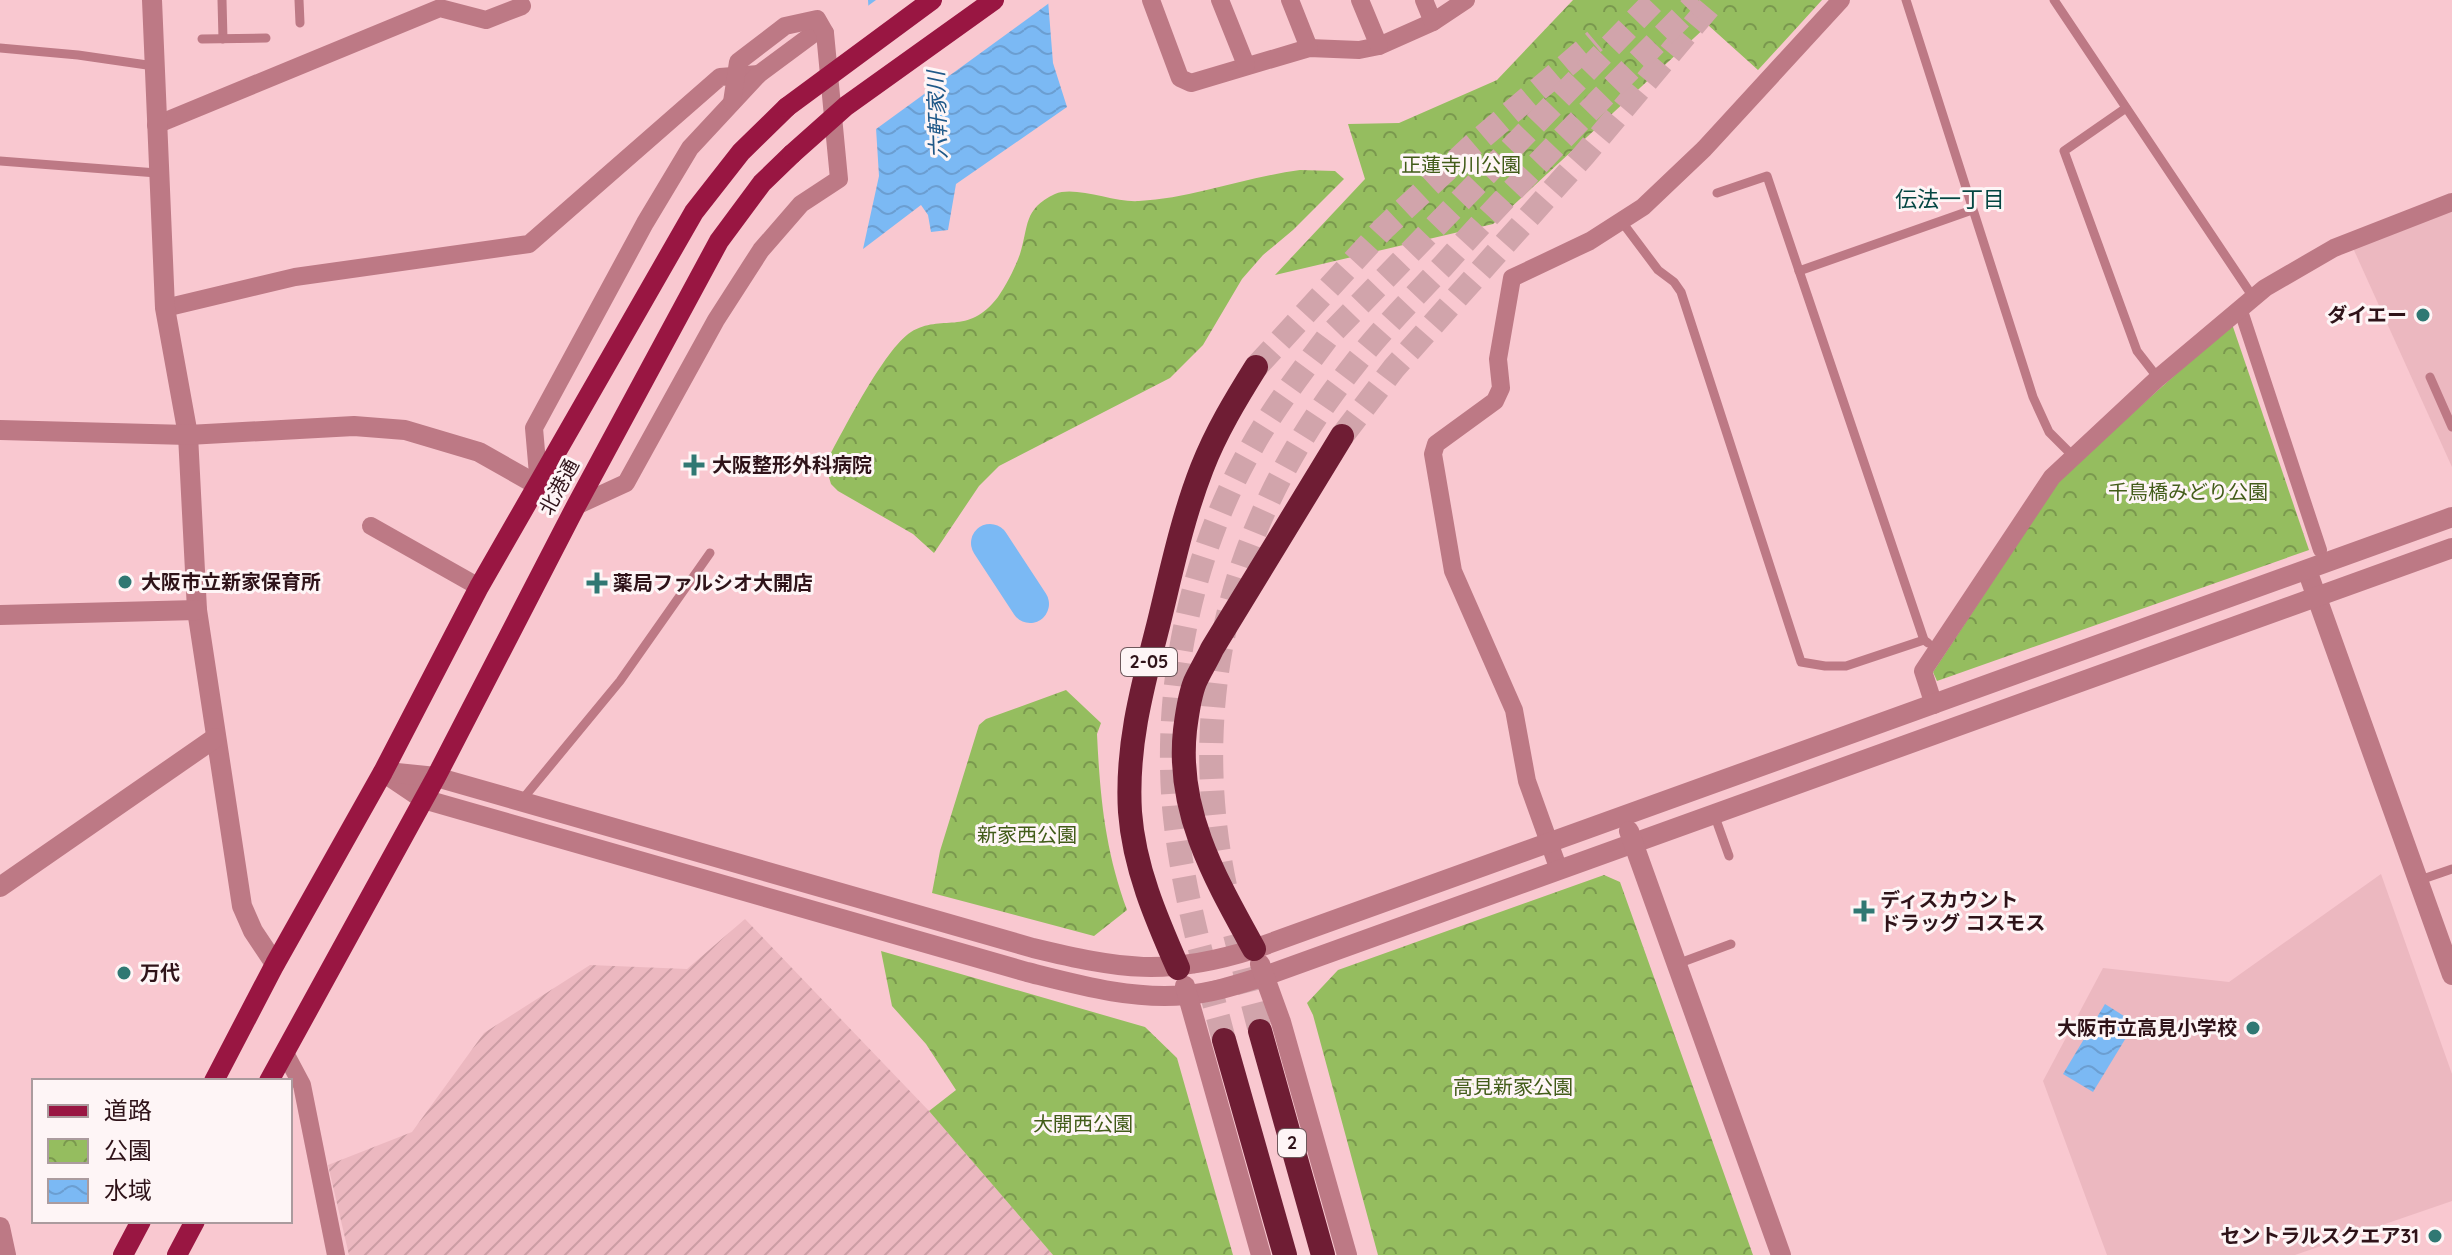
<svg xmlns="http://www.w3.org/2000/svg" width="2452" height="1255" viewBox="0 0 2452 1255" font-family="Quicksand,'Noto Sans JP',sans-serif">
<defs>
<pattern id="industrial-furrows" width="10" height="10" patternUnits="userSpaceOnUse" patternTransform="scale(2)"><rect width="10" height="10" fill="#ecb8c0"/><path d="M-1 1l2-2M0 10L10 0M9 11l2-2" fill="none" stroke="#cb9da4"/></pattern>
<pattern id="park-crowns" width="20" height="18" patternUnits="userSpaceOnUse" patternTransform="scale(2)"><rect width="20" height="18" fill="#95bd5f"/><path d="M2 6a3 3 0 1 1 6 0M12 15a3 3 0 1 1 6 0" fill="none" stroke="#7a984e"/></pattern>
<pattern id="water-waves" width="16" height="10" patternUnits="userSpaceOnUse" patternTransform="scale(2)"><rect width="16" height="10" fill="#7bb9f4"/><path d="M0 5q4-4 8 0t8 0" fill="none" stroke="#6b9ed1"/></pattern>
</defs>
<rect width="100%" height="100%" fill="#f9c8d0"/>
<g fill="#ecb8c0">
<polygon points="2452,208 2452,467 2353,248"/>
<polygon points="2381,874 2452,1074 2452,1201 2295,1255 2107,1255 2043,1081 2103,968 2229,982"/>
</g>
<polygon fill="url(#industrial-furrows)" points="745,919 929,1111 1053,1255 349,1255 328,1165 412,1132 484,1033 590,965 687,969"/>
<g fill="url(#park-crowns)">
<polygon points="1573,0 1822,0 1758,70 1708,25 1493,224 1275,275 1365,179 1348,124 1399,123 1497,80"/>
<path d="M1300,170L1335,171L1344,179L1293,230L1263,255L1242,279L1203,345L1170,378L999,466L979,486L934,553L913,534L838,491L831,484L825,464C842,433 884,349 911,332C942,313 967,337 998,297C1007,284 1015,268 1020,254C1029,226 1023,209 1055,194C1075,185 1115,203 1139,201C1193,198 1246,177 1300,170Z"/>
<polygon points="2232,324 2309,550 1937,681 1933,672 2061,477"/>
<path d="M1066,690L1101,723L1097,734C1100,797 1105,850 1127,910L1094,936L932,893L940,851L979,725L986,719Z"/>
<polygon points="1604,875 1620,882 1753,1255 1378,1255 1313,1015 1307,1003 1338,970"/>
<polygon points="881,951 1145,1027 1177,1058 1233,1255 1053,1255 929,1111 956,1090 926,1044 892,1006"/>
</g>
<g fill="url(#water-waves)">
<polygon points="868,0 1048,0 1053,63 1067,107 956,184 948,230 931,232 928,215 921,205 863,249 879,176"/>
<polygon points="2105,1004 2135,1023 2093,1092 2063,1074"/>
</g>
<polygon fill="#f9c8d0" points="876,0 1052,0 1052,1 872,132 865,8"/>
<g fill="none" stroke-linecap="round" stroke-linejoin="round">
<polyline stroke="#7bb9f4" stroke-width="38" points="990,543 1030,604"/>
<g stroke="#d1a4ab" stroke-width="24" stroke-dasharray="24 12" stroke-linecap="butt">
<polyline points="1256,367 1383,229 1473,145 1595,41"/>
<polyline points="1342,436 1394,368 1584,155 1715,0"/>
<path d="M1225,886C1185,695 1233,516 1354,365C1381,330 1413,298 1443,266C1525,174 1612,88 1698,0"/>
<polyline points="1235,934 1260,1031"/>
<path d="M1224,1040C1204,964 1181,886 1174,807C1164,688 1190,559 1248,454C1270,413 1299,375 1327,338L1655,0"/>
</g>
<g stroke="#bd7985" stroke-width="9">
<polyline points="222,0 223,39"/>
<polyline points="299,0 300,23"/>
<polyline points="1906,0 2033,397 2049,432 2074,457"/>
<polyline points="2054,0 2253,297"/>
<polyline points="202,39 266,38"/>
<polyline points="0,48 78,55 154,66"/>
<polyline points="2126,108 2064,151 2137,351 2158,378"/>
<polyline points="0,161 157,173"/>
<polyline points="1717,193 1767,176 1924,640 1928,643"/>
<polyline points="1622,222 1658,270 1674,282 1681,292 1801,662 1825,666 1846,666 1924,640"/>
<polyline points="1799,271 1972,210"/>
<polyline points="2430,377 2452,427"/>
<polyline points="521,801 620,681 710,553"/>
<polyline points="1714,814 1729,856"/>
<polyline points="2417,881 2452,869"/>
<polyline points="1677,964 1731,944"/>
</g>
<polyline stroke="#bd7985" stroke-width="14" points="2240,308 2320,550"/>
<g stroke="#bd7985" stroke-width="18">
<polyline points="1151,0 1180,78 1191,83 1309,48 1359,50 1379,46 1433,22 1466,0"/>
<polyline points="1220,0 1246,65"/>
<polyline points="1290,0 1309,48"/>
<polyline points="1360,0 1379,46"/>
<polyline points="1424,0 1433,22"/>
<polyline points="156,125 440,8 486,20 522,6"/>
<polyline points="165,308 295,277 529,244 720,77 759,74"/>
<polyline points="539,486 534,428 645,223 690,148 759,74 817,31 825,33"/>
<polyline points="576,506 626,483 716,320 761,250 801,204 839,179 825,33 817,19 785,26 738,62 732,102"/>
<polyline points="371,526 479,587"/>
<polyline points="1934,705 1923,671 2052,477 2158,378 2265,288 2334,248 2452,202"/>
<polyline points="1559,870 1527,781 1514,710 1453,571 1433,454 1436,444 1495,401 1501,388 1498,359 1512,278 1590,241 1643,207 1704,149 1841,0"/>
<polyline points="285,1053 302,1085 336,1255"/>
</g>
<g stroke="#bd7985" stroke-width="20">
<polyline points="152,0 165,308 188,435 197,610 242,906 253,931 275,964"/>
<polyline points="0,430 188,435 354,426 405,430 479,452 539,486"/>
<polyline points="2307,570 2452,975"/>
<polyline points="0,615 197,610"/>
<path d="M383,772L423,799L1027,972C1079,985 1132,1000 1186,995C1213,993 1239,984 1265,976L2452,548"/>
<path d="M387,772L436,777L1033,948C1120,969 1166,977 1254,949L2452,517"/>
<polyline points="1629,831 1781,1255"/>
<polyline points="0,887 215,738"/>
<polyline points="1260,964 1281,1022 1347,1255"/>
<polyline points="1185,986 1261,1255"/>
<polyline points="0,1227 6,1255"/>
</g>
<g stroke="#991642" stroke-width="20">
<polyline points="214,1081 275,964 383,772 479,587 694,212 741,152 787,107"/>
<polyline points="269,1081 436,777 576,506 719,241 762,183 792,154"/>
<polyline points="123,1255 141,1221"/>
<polyline points="177,1255 195,1221"/>
</g>
<g stroke="#6f1d34" stroke-width="24">
<path d="M1254,949C1216,880 1176,812 1185,730C1187,715 1189,697 1195,682C1200,671 1207,660 1212,649L1342,436"/>
<path d="M1178,968C1156,918 1134,867 1130,812C1126,747 1142,688 1158,626C1171,573 1182,519 1202,468C1216,432 1236,399 1256,367"/>
<polyline points="1260,1031 1323,1255"/>
<polyline points="1224,1040 1285,1255"/>
</g>
<g stroke="#991642" stroke-width="20">
<polyline points="787,107 932,0"/>
<polyline points="792,154 846,106 994,0"/>
</g>
</g>
<g fill="#307873" stroke="#fef5f6" stroke-width="3">
<circle cx="2423" cy="315" r="8"/>
<path d="M690 453h8v8h8v8h-8v8h-8v-8h-8v-8h8z"/>
<circle cx="125" cy="582" r="8"/>
<path d="M593 571h8v8h8v8h-8v8h-8v-8h-8v-8h8z"/>
<path d="M1860 899h8v8h8v8h-8v8h-8v-8h-8v-8h8z"/>
<circle cx="124" cy="973" r="8"/>
<circle cx="2253" cy="1028" r="8"/>
<circle cx="2435" cy="1236" r="8"/>
</g>
<g text-anchor="middle" stroke-width="6" stroke-linejoin="round" paint-order="stroke">
<g fill="#fef5f6" stroke="#6d575b" stroke-width="2">
<rect x="1121" y="648" width="56" height="28" rx="6"/>
<rect x="1278" y="1129" width="28" height="28" rx="6"/>
</g>
<g font-size="18" font-weight="bold" fill="#2f1319">
<text x="1149" y="668">2-05</text>
<text x="1292" y="1149">2</text>
</g>
<g font-size="20" fill="#425c19" stroke="#fef5f6">
<text x="1461" y="172">正蓮寺川公園</text>
<text x="2188" y="499">千鳥橋みどり公園</text>
<text x="1027" y="842">新家西公園</text>
<text x="1513" y="1094">高見新家公園</text>
<text x="1083" y="1131">大開西公園</text>
</g>
<g font-size="20" font-weight="bold" fill="#2f1319" stroke="#fef5f6" text-anchor="start">
<text x="2407" y="322" text-anchor="end">ダイエー</text>
<text x="712" y="472">大阪整形外科病院</text>
<text x="141" y="589">大阪市立新家保育所</text>
<text x="613" y="590">薬局ファルシオ大開店</text>
<text x="1880" y="907">ディスカウント<tspan x="1880" dy="23">ドラッグ コスモス</tspan></text>
<text x="140" y="980">万代</text>
<text x="2237" y="1035" text-anchor="end">大阪市立高見小学校</text>
<text x="2419" y="1243" text-anchor="end">セントラルスクエア31</text>
</g>
<g font-size="20" fill="#2f1319" stroke="#fef5f6">
<text transform="translate(559 487) rotate(-62)" y="7">北港通</text>
</g>
<g font-size="22" font-style="italic" fill="#205888" stroke="#fef5f6">
<text transform="translate(937 115) rotate(-92)" y="8">六軒家川</text>
</g>
<g font-size="22" fill="#044642" stroke="#fef5f6">
<text x="1950" y="207">伝法一丁目</text>
</g>
</g>
<rect x="32" y="1079" width="260" height="144" fill="#fef5f6" stroke="#ab9b9e" stroke-width="2"/>
<rect x="48" y="1105" width="40" height="12" fill="#991642" stroke="#ab9b9e" stroke-width="2"/>
<text x="104" y="1119" font-size="24" fill="#2f1319">道路</text>
<rect x="48" y="1139" width="40" height="24" fill="url(#park-crowns)" stroke="#ab9b9e" stroke-width="2"/>
<text x="104" y="1159" font-size="24" fill="#2f1319">公園</text>
<rect x="48" y="1179" width="40" height="24" fill="url(#water-waves)" stroke="#ab9b9e" stroke-width="2"/>
<text x="104" y="1199" font-size="24" fill="#2f1319">水域</text>
</svg>
